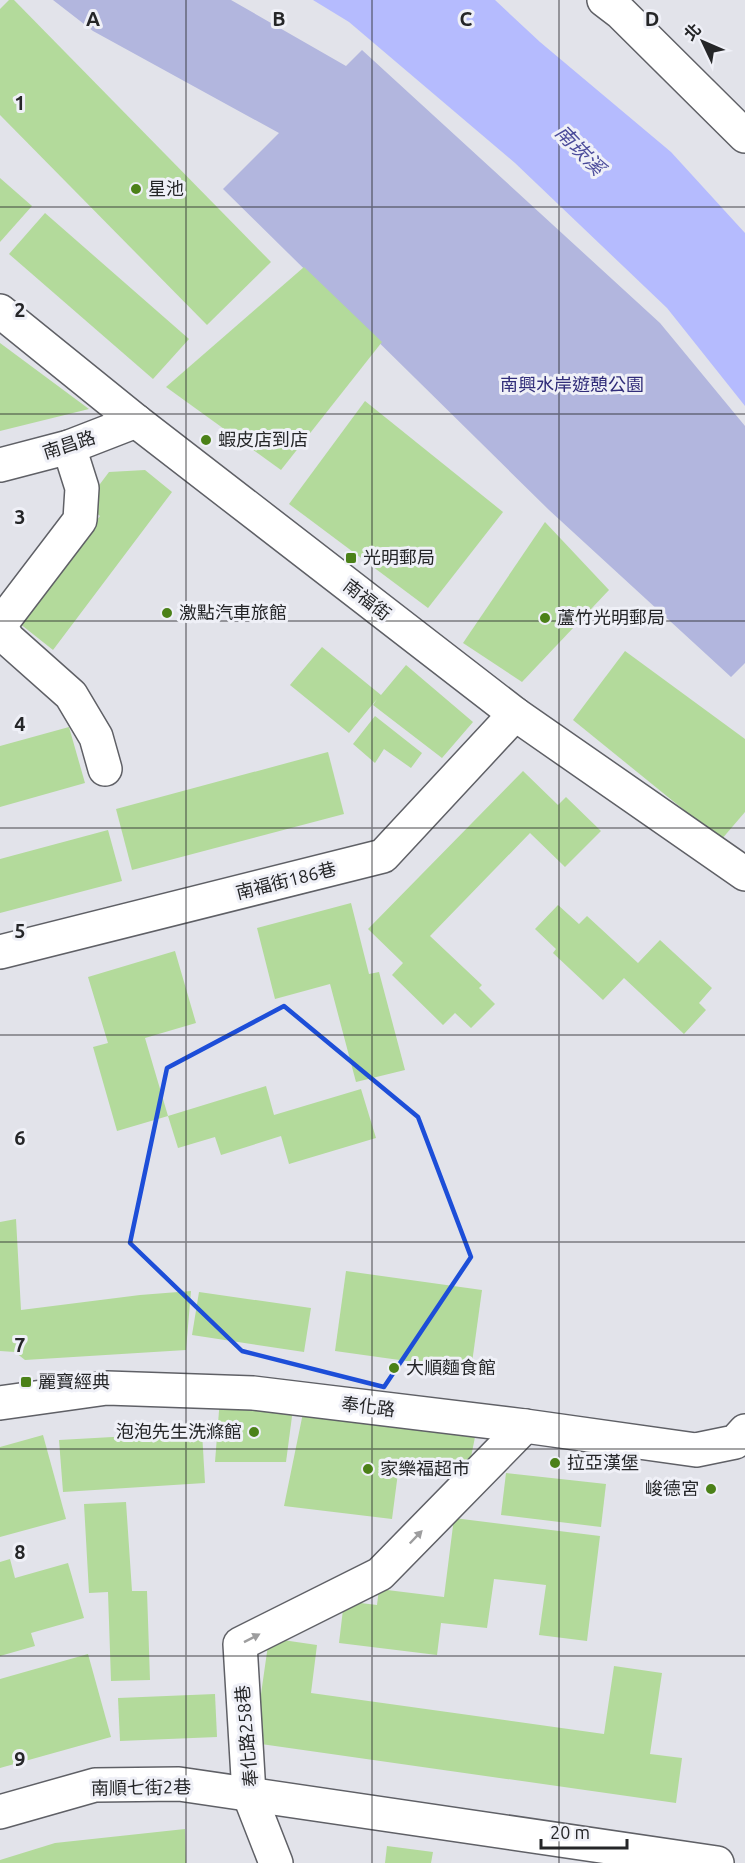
<svg xmlns="http://www.w3.org/2000/svg" width="745" height="1863" viewBox="0 0 745 1863" font-family="Ubuntu,'Noto Sans TC',sans-serif">
<rect width="100%" height="100%" fill="#e2e3ea"/>
<polygon fill="#b2b6de" points="53,0 231,0 346,66 362,50 660,323 745,426 745,663 731,677 549,510 223,189 279,133 93,31"/>
<polygon fill="#b5bbfe" points="313,0 495,0 540,42 671,152 745,233 745,406 667,308 515,163 349,22"/>
<g fill="#b3da9b">
<polygon points="9,0 14,0 271,262 207,325 0,115 0,9"/>
<polygon points="0,178 32,206 0,242"/>
<polygon points="45,213 189,339 153,379 9,254"/>
<polygon points="304,267 382,342 281,470 166,387"/>
<polygon points="0,343 89,409 0,431"/>
<polygon points="365,401 503,512 428,608 289,504"/>
<polygon points="145,470 172,492 53,650 19,623 100,516 85,504 109,472"/>
<polygon points="545,522 609,590 522,682 463,643"/>
<polygon points="322,647 381,695 406,665 473,722 442,758 373,705 377,699 349,733 290,685"/>
<polygon points="625,651 745,739 745,812 721,840 573,720"/>
<polygon points="375,716 422,753 411,768 384,749 375,763 353,744"/>
<polygon points="69,727 85,783 0,807 0,746"/>
<polygon points="328,752 344,814 132,870 116,809"/>
<polygon points="523,771 558,805 566,797 601,831 565,867 530,833 430,936 482,985 479,988 495,1004 471,1028 455,1013 443,1025 392,975 403,963 368,929"/>
<polygon points="108,830 122,881 0,913 0,859"/>
<polygon points="351,903 369,974 379,972 405,1070 356,1082 330,984 275,999 257,928"/>
<polygon points="558,905 579,924 587,916 638,963 660,940 712,988 699,1003 706,1010 684,1034 624,978 603,1000 553,953 556,949 535,929"/>
<polygon points="175,951 196,1023 145,1038 168,1116 266,1086 274,1115 361,1089 376,1138 289,1164 281,1136 221,1155 215,1137 178,1148 168,1116 117,1131 93,1047 108,1043 88,977"/>
<polygon points="16,1219 21,1310 140,1295 191,1291 186,1350 25,1360 15,1352 0,1351 0,1222"/>
<polygon points="346,1271 482,1290 471,1370 335,1351"/>
<polygon points="199,1292 311,1308 304,1352 192,1335"/>
<polygon points="220,1398 294,1401 286,1462 215,1462"/>
<polygon points="304,1408 476,1432 468,1472 399,1465 392,1519 284,1506"/>
<polygon points="202,1432 205,1483 63,1492 59,1440"/>
<polygon points="43,1435 66,1519 0,1537 0,1447"/>
<polygon points="506,1473 606,1484 601,1527 501,1515"/>
<polygon points="126,1502 132,1591 147,1591 150,1680 111,1681 108,1592 89,1593 84,1504"/>
<polygon points="454,1518 600,1536 587,1641 539,1635 546,1585 494,1579 487,1628 441,1623 437,1655 339,1643 344,1601 377,1605 379,1589 444,1597"/>
<polygon points="10,1559 15,1578 68,1563 84,1618 31,1633 35,1646 0,1656 0,1562"/>
<polygon points="269,1638 317,1645 311,1693 604,1734 614,1666 662,1673 650,1754 682,1758 676,1803 254,1743"/>
<polygon points="88,1654 111,1737 0,1768 0,1679"/>
<polygon points="215,1694 217,1737 120,1741 118,1698"/>
<polygon points="185,1829 186,1863 0,1863 0,1860 55,1843"/>
<polygon points="387,1846 433,1852 431,1863 385,1863"/>
</g>
<g fill="none" stroke-linecap="round" stroke-linejoin="round">
<g stroke="#5f6066" stroke-width="36">
<g id="minor">
<polyline points="604,0 621,13 745,136"/>
<polyline points="0,311 136,421 515,714 745,874"/>
<polyline points="0,465 69,447 136,421"/>
<polyline points="0,625 80,520 82,488 69,447"/>
<polyline points="0,627 8,639 71,695 96,737 105,769"/>
<polyline points="0,952 383,856 515,714"/>
<polyline points="0,1403 107,1388 253,1393 525,1426 696,1450 735,1442 745,1431"/>
<polyline points="0,1812 95,1785 179,1784 717,1863"/>
<polyline points="276,1863 249,1794 240,1644 380,1574 525,1426"/>
</g>
</g>
<use href="#minor" stroke="#fff" stroke-width="33"/>
</g>
<defs><path id="oneway-solid" d="M-6-.8H1V-3.2L6.5 0L1 3.2V.8H-6Z" transform="scale(1.5)"/></defs>
<g fill="#9d9d9e">
<use href="#oneway-solid" transform="translate(416 1537) rotate(-46)"/>
<use href="#oneway-solid" transform="translate(252 1638) rotate(-27)"/>
</g>
<path fill="none" stroke="#1d4ed8" stroke-width="4.5" stroke-linejoin="round" d="M284,1006L418,1117L471,1257L384,1387L242,1351L130,1243L167,1068Z"/>
<path fill="none" stroke="#252628" stroke-width="1.5" stroke-opacity="0.55" d="M186,0V1863M372,0V1863M559,0V1863M0,207H745M0,414H745M0,621H745M0,828H745M0,1035H745M0,1242H745M0,1449H745M0,1656H745"/>
<g fill="#4b8118" stroke="#eff0f7" stroke-width="2">
<circle cx="136" cy="189" r="6"/>
<circle cx="206" cy="440" r="6"/>
<rect x="345" y="552" width="12" height="12" rx="3"/>
<circle cx="167" cy="613" r="6"/>
<circle cx="545" cy="618" r="6"/>
<circle cx="394" cy="1368" r="6"/>
<rect x="20" y="1376" width="12" height="12" rx="3"/>
<circle cx="254" cy="1432" r="6"/>
<circle cx="555" cy="1463" r="6"/>
<circle cx="368" cy="1469" r="6"/>
<circle cx="711" cy="1489" r="6"/>
</g>
<g text-anchor="middle" stroke-width="6" stroke-linejoin="round" paint-order="stroke">
<g font-size="18" fill="#252628" stroke="#eff0f7" text-anchor="start">
<text x="148" y="195">星池</text>
<text x="218" y="446">蝦皮店到店</text>
<text x="363" y="564">光明郵局</text>
<text x="179" y="619">激點汽車旅館</text>
<text x="557" y="624">蘆竹光明郵局</text>
<text x="406" y="1374">大順麵食館</text>
<text x="38" y="1388">麗寶經典</text>
<text x="242" y="1438" text-anchor="end">泡泡先生洗滌館</text>
<text x="567" y="1469">拉亞漢堡</text>
<text x="380" y="1475">家樂福超市</text>
<text x="699" y="1495" text-anchor="end">峻德宮</text>
</g>
<g font-size="18" fill="#312d79" stroke="#eff0f7">
<text x="572" y="391">南興水岸遊憩公園</text>
</g>
<g font-size="18" fill="#252628" stroke="#eff0f7">
<text transform="translate(69 445) rotate(-18)" y="6">南昌路</text>
<text transform="translate(367 600) rotate(38)" y="6">南福街</text>
<text transform="translate(286 881) rotate(-14)" y="6">南福街186巷</text>
<text transform="translate(368 1407) rotate(7)" y="6">奉化路</text>
<text transform="translate(247 1736) rotate(-95)" y="6">奉化路258巷</text>
<text transform="translate(141 1788) rotate(-1)" y="6">南順七街2巷</text>
</g>
<g font-size="20" font-style="italic" fill="#4c4c9b" stroke="#eff0f7">
<text transform="translate(580 150) rotate(46)" y="7">南崁溪</text>
</g>
</g>
<g font-size="20" text-anchor="middle" font-weight="bold" fill="#252628" stroke="#eff0f7" stroke-width="6" stroke-linejoin="round" paint-order="stroke">
<text x="93" y="26">A</text>
<text x="279" y="26">B</text>
<text x="466" y="26">C</text>
<text x="652" y="26">D</text>
<text x="20" y="110">1</text>
<text x="20" y="317">2</text>
<text x="20" y="524">3</text>
<text x="20" y="731">4</text>
<text x="20" y="938">5</text>
<text x="20" y="1145">6</text>
<text x="20" y="1352">7</text>
<text x="20" y="1559">8</text>
<text x="20" y="1766">9</text>
</g>
<g transform="translate(703 42) rotate(314)" stroke="#eff0f7" stroke-width="4.5" paint-order="stroke">
<path d="M0-4.5L10 22L0 15L-10 22Z" fill="#252628"/>
<text y="-9" font-size="16" font-weight="bold" text-anchor="middle" fill="#252628">北</text>
</g>
<path d="M541 1839v9h86v-9" fill="none" stroke="#252628" stroke-width="3"/>
<text x="550" y="1839" font-size="18" fill="#252628" stroke="#eff0f7" stroke-width="4.5" paint-order="stroke">20 m</text>
</svg>
